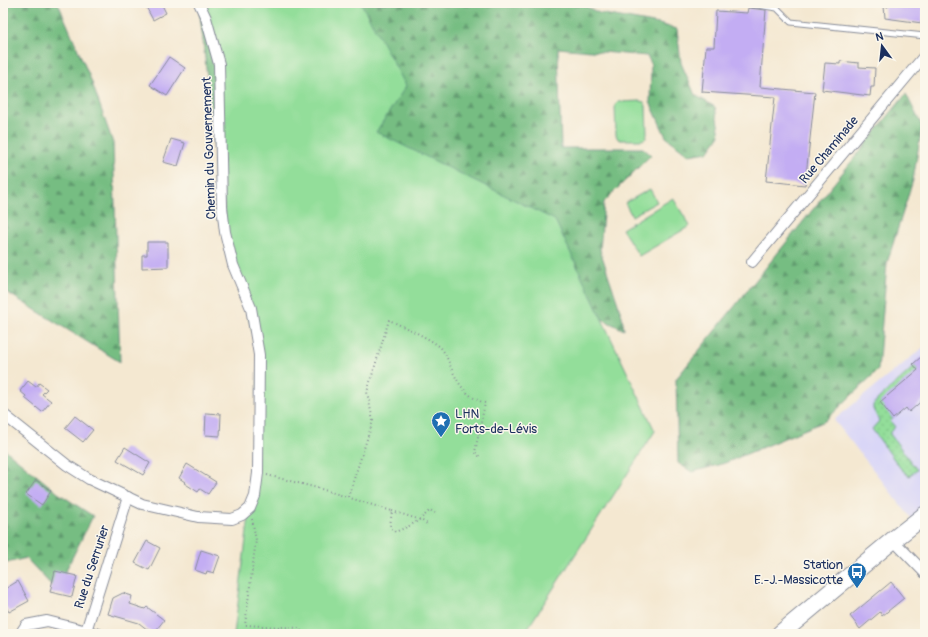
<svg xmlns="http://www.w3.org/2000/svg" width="928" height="637" viewBox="0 0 928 637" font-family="Pangolin,sans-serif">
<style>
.built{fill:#d9d6f7}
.grass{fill:url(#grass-dots);stroke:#57867c}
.forest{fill:url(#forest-firs);stroke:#487670}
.park{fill:#93de9a;stroke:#57867c}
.building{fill:#c3adf3}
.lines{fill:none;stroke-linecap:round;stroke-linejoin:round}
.service-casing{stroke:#888c98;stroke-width:7}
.minor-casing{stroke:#888c98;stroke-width:12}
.primary-casing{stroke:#888c98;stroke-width:19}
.path{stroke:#888c98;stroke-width:2;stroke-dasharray:1 3;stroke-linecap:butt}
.service{stroke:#fff;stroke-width:5}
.minor{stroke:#fff;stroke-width:10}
.primary{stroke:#fff;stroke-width:17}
.labels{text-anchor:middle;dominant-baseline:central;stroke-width:3;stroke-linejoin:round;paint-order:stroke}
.street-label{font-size:13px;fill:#1b2f5e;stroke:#fbf7ec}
.poi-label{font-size:13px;fill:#1b2f5e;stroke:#fbf7ec;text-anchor:start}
</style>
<defs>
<pattern id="grass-dots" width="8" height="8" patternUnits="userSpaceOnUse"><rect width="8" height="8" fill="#93de9a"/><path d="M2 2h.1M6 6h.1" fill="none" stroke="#7ebf87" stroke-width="1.8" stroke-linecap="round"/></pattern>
<pattern id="forest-firs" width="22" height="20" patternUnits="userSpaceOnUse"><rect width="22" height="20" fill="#76bd82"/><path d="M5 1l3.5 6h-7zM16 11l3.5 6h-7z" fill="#609a6e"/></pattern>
</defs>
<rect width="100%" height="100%" fill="#fbf7ec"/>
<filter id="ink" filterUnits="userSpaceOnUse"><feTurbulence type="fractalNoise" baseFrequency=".025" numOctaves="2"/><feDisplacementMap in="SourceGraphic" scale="8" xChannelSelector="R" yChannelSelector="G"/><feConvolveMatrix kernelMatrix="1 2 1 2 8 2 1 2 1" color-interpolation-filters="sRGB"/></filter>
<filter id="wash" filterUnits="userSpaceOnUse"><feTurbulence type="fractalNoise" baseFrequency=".012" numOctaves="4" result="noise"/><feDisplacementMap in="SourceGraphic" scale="16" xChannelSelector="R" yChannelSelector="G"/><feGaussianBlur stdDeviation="0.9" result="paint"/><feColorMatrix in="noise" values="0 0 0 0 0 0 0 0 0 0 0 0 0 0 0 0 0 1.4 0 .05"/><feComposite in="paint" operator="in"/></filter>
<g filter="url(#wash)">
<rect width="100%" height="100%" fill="#f4e8d1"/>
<!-- built -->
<path class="built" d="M 925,346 L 925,515 L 915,523 L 834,420 Z"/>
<!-- grass -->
<path class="grass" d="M 915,366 L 918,370 L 893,419 L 890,421 L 895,427 L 890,432 L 890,434 L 917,470 L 909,476 L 901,469 L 872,429 L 879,421 L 873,409 L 873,405 L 878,399 Z"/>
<!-- forest -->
<g class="forest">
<path d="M 3,3 L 58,3 L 91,80 L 113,143 L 120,362 L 3,290 Z"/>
<path d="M 197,3 L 579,3 L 599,13 L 659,24 L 677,29 L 681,63 L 695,95 L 715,107 L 720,135 L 708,152 L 689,155 L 666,137 L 650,102 L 651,63 L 647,56 L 558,48 L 561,148 L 643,148 L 651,155 L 604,202 L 600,250 L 622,316 L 624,330 L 602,319 L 589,304 L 218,172 L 199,7 Z"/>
<path d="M 906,94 L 922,126 L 913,180 L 887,263 L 878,370 L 825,421 L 725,463 L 692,472 L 678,463 L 676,379 Z"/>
<path d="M 3,448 L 58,493 L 93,516 L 56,590 L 26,558 L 3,564 Z"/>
</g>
<!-- park -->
<g class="park">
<path d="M 199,3 L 361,3 L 406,86 L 376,132 L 555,220 L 655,431 L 524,634 L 234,634 L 250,508 L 255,496 L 259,355 L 225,232 L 219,64 Z"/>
<path d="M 640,101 L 644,102 L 646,106 L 647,134 L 646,138 L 642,140 L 621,140 L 618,139 L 616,135 L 615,105 L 618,102 Z"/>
<path d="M 650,189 L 657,202 L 632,216 L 625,203 Z"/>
<path d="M 673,198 L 690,226 L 639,256 L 622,229 Z"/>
</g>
<g id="blocks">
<!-- building -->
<g class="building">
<path d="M 144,3 L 161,3 L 166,13 L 153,20 Z"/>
<path d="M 890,3 L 924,3 L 922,23 L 885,18 L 884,6 L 888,7 Z"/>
<path d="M 748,8 L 766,10 L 760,87 L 815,92 L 805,185 L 766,181 L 775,97 L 702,92 L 706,47 L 714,47 L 716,11 L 747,13 Z"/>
<path d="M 169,57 L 185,68 L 167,96 L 150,85 Z"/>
<path d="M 840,61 L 859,63 L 859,67 L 875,68 L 874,87 L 871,87 L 870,96 L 822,90 L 825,63 L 840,64 Z"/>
<path d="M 171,139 L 185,143 L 178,166 L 163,162 Z"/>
<path d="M 147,242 L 168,242 L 168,267 L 142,268 L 142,255 L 147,255 Z"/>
<path d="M 921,357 L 925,362 L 925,398 L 909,412 L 906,408 L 893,419 L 880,402 L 918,370 L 913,364 Z"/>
<path d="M 28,381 L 36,387 L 39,383 L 47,389 L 42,394 L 51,401 L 42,412 L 25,398 L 26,396 L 20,391 Z"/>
<path d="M 206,413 L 221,414 L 220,436 L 205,435 Z"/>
<path d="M 75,416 L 93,430 L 83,442 L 65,428 Z"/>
<path d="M 125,447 L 150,463 L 143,475 L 117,460 Z"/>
<path d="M 187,464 L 216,482 L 208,494 L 200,489 L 198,492 L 184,483 L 185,482 L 179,478 Z"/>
<path d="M 36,480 L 51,491 L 42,505 L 26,494 Z"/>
<path d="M 147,541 L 160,548 L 149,570 L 135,563 Z"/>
<path d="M 201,550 L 220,556 L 214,573 L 207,571 L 206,574 L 195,570 Z"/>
<path d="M 55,571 L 77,576 L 72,597 L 50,592 Z"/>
<path d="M 18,581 L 29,601 L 9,612 L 3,602 L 3,590 Z"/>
<path d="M 891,582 L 904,598 L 882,616 L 880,612 L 860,629 L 850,616 Z"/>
<path d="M 123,593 L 132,596 L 130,604 L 145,609 L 147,607 L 164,620 L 153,634 L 139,623 L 108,614 L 113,598 Z"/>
</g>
</g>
</g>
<g filter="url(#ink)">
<use href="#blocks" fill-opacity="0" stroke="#888c98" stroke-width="1"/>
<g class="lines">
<!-- service casing -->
<g class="service-casing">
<path id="service" d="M 744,3 L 777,8 L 791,22 L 925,36"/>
</g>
<!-- minor casing -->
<g class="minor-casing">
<g id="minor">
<path d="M 752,262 L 925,55"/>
<path d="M 3,414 L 67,465 L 89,479 L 142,504 L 198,517 L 232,519 L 242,515 L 250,508 L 255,496 L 258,473 L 259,355 L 251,308 L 233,265 L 225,232 L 222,207 L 219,64 L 206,18 L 199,3"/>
<path d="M 893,540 L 925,573"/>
<path d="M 86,631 L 128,497"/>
<path d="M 20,634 L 26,625 L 47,621 L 99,634"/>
</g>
</g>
<!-- primary casing -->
<g class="primary-casing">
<path id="primary" d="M 780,634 L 893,540 L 925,515"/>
</g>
<!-- path -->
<g class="path">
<path d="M 267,475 L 321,489 L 392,511 L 390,526 L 395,532 C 410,526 419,522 430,510 L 435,513"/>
<path d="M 348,497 L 373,421 L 367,392 L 389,320 C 402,326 432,339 441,348 C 447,355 449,364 453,372 C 460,387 469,398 485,403 L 475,452 L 481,458"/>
<path d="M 392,511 L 421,520 L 427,524"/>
<path d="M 252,519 L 256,540 L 245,625 L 299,628 L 302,632 L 362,634"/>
</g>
<!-- service -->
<use href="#service" class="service"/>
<!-- minor -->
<use href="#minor" class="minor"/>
<!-- primary -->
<use href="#primary" class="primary"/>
</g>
</g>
<!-- icons -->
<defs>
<g id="sight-pin" transform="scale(1)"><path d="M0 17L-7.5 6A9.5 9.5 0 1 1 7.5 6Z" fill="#1f6fb2" stroke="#fbf7ec"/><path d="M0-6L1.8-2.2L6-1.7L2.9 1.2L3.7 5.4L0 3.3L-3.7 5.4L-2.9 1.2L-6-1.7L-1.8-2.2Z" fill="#fff"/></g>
<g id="bus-pin" transform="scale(1)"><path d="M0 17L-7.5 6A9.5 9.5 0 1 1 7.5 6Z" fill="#1f6fb2" stroke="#fbf7ec"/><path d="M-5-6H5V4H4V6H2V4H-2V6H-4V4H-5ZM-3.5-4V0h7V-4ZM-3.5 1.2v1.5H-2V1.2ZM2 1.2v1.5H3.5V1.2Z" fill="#fff"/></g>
</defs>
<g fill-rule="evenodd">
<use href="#sight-pin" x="441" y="421"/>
<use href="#bus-pin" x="857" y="572"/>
</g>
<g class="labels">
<!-- street labels -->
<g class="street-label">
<text transform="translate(209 148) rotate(-92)">Chemin du Gouvernement</text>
<text transform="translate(829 150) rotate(-50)">Rue Chaminade</text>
<text transform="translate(92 567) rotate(-72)">Rue du Serrurier</text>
</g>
<!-- poi labels -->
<g class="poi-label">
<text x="455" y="414">LHN<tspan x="455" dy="15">Forts-de-Lévis</tspan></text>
<text x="843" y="565" text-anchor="end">Station<tspan x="843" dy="15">E.-J.-Massicotte</tspan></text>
</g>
</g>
<!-- margin -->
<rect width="928" height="637" fill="none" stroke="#fbf7ec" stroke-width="16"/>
<!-- north arrow -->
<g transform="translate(882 46) rotate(345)" stroke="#fbf7ec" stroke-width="3" paint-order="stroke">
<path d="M0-3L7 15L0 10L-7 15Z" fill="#1b2f5e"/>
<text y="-6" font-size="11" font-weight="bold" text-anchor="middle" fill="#1b2f5e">N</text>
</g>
</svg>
